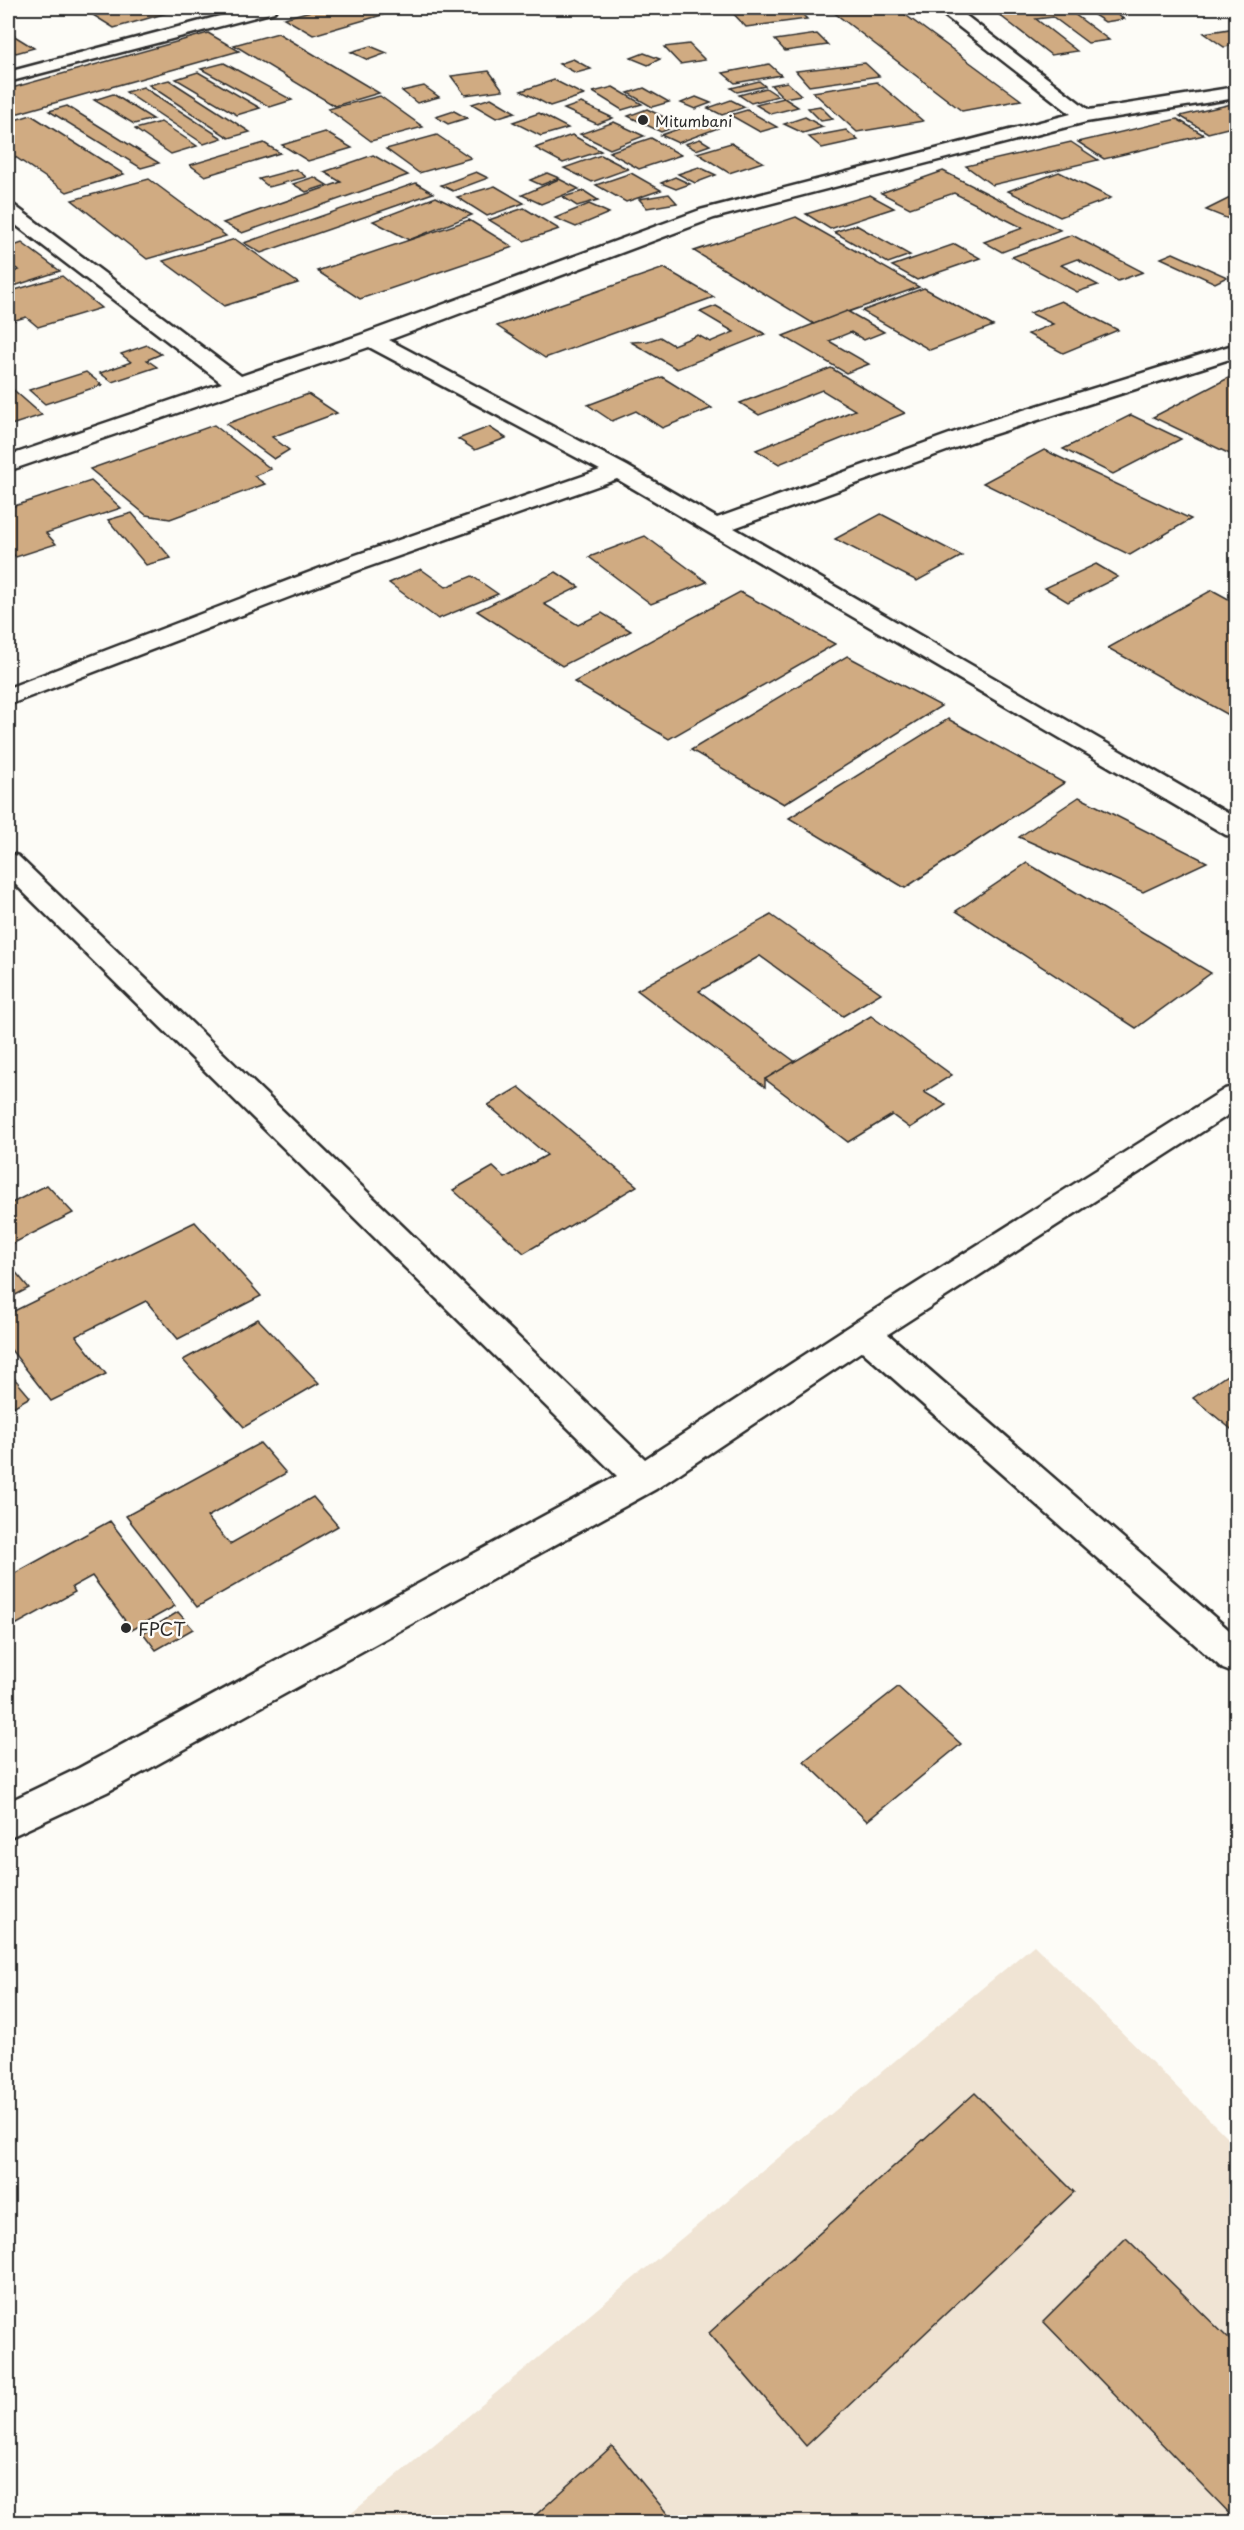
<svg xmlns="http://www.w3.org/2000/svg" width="1244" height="2530" viewBox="0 0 1244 2530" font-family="'Playpen Sans',sans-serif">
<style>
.built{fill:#f0e4d4}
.building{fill:#d0ab82;stroke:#2b2b2b;stroke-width:1.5}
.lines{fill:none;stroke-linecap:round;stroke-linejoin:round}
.street-casing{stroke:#2b2b2b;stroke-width:5}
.street{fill:#fdfcf7;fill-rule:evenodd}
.poi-dot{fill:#2b2b2b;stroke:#fdfcf7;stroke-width:2}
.labels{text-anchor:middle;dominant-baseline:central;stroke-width:5;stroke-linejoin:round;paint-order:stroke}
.far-poi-label{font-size:15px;fill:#2b2b2b;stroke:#fdfcf7;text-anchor:start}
.poi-label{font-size:18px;fill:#2b2b2b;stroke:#fdfcf7;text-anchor:start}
</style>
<rect width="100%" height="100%" fill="#fdfcf7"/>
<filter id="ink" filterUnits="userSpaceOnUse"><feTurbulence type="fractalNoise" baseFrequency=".0167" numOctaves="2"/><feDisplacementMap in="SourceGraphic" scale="12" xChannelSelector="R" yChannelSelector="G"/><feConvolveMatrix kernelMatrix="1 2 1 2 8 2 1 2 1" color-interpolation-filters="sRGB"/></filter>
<g filter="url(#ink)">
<!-- built -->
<path class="built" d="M 1034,1945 L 1236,2146 L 1236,2522 L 341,2522 Z"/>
<!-- building -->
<g class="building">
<path d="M 121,8 L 157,8 L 167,13 L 114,28 L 93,15 Z"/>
<path d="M 322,8 L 406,8 L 313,35 L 284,18 Z"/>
<path d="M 728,8 L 796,8 L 807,19 L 746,27 Z"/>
<path d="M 828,8 L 896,8 L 1021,100 L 962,111 Z"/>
<path d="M 1038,8 L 1066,8 L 1109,40 L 1088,43 L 1053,17 L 1036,19 L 1077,51 L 1051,55 L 998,14 Z"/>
<path d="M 1083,8 L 1107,8 L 1124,19 L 1105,22 Z"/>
<path d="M 1236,28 L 1236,45 L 1224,47 L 1204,33 Z"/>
<path d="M 8,32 L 34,48 L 16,53 L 8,48 Z"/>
<path d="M 208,33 L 239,51 L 8,116 L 8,89 Z"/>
<path d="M 278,33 L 379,93 L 335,106 L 234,45 Z"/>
<path d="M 817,34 L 828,45 L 785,51 L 775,40 Z"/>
<path d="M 689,44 L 705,60 L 680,64 L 664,47 Z"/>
<path d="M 370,46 L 387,53 L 368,60 L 351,52 Z"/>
<path d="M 644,53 L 660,59 L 648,65 L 631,58 Z"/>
<path d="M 573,59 L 591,69 L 576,73 L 559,64 Z"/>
<path d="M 224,63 L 292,100 L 270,107 L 201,69 Z"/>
<path d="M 865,63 L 879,76 L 809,86 L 796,71 Z"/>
<path d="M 769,64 L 781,75 L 735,83 L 723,73 Z"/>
<path d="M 489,71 L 503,90 L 465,95 L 451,76 Z"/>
<path d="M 198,72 L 260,108 L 237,115 L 176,79 Z"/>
<path d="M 169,80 L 250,132 L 229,138 L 149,85 Z"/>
<path d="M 554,80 L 584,95 L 550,106 L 521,91 Z"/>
<path d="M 759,81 L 765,86 L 737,92 L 731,88 Z"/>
<path d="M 787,82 L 801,95 L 784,98 L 771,85 Z"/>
<path d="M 877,82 L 923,121 L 857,132 L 813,92 Z"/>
<path d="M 424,86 L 439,97 L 417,103 L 402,91 Z"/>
<path d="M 143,87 L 222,138 L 204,144 L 126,92 Z"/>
<path d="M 613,87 L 642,104 L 622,110 L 593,92 Z"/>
<path d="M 644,88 L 669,102 L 652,107 L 628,93 Z"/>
<path d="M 766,88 L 778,96 L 751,103 L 739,95 Z"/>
<path d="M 113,94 L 153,119 L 134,124 L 94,100 Z"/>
<path d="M 380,96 L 423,127 L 371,141 L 328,109 Z"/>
<path d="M 696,97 L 711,103 L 695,109 L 681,103 Z"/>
<path d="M 491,98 L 515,112 L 496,118 L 472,104 Z"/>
<path d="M 784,98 L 798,107 L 771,114 L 756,105 Z"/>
<path d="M 731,100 L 745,107 L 722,115 L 708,108 Z"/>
<path d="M 581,103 L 613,118 L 597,124 L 564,109 Z"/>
<path d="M 1236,103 L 1236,126 L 1208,133 L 1180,116 Z"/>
<path d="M 67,106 L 159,163 L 141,168 L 49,111 Z"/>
<path d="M 820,106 L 833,119 L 821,121 L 808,108 Z"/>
<path d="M 647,109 L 680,125 L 661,132 L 628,116 Z"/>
<path d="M 747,110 L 777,127 L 760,132 L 730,115 Z"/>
<path d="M 454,111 L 467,118 L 448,124 L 436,117 Z"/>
<path d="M 539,113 L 568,128 L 541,136 L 513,122 Z"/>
<path d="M 31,115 L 124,174 L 67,192 L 8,152 L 8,122 Z"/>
<path d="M 805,117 L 823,127 L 803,133 L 784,124 Z"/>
<path d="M 1177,119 L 1204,135 L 1104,159 L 1078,142 Z"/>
<path d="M 701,121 L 718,128 L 678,143 L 661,135 Z"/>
<path d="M 161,122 L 197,146 L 171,154 L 135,129 Z"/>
<path d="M 614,122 L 644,136 L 610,149 L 580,134 Z"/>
<path d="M 846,130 L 858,140 L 822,148 L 809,137 Z"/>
<path d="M 325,132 L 352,148 L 308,161 L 282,145 Z"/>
<path d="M 437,135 L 471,158 L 419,173 L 386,149 Z"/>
<path d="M 572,135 L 601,151 L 563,163 L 535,148 Z"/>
<path d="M 651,138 L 681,155 L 639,169 L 609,152 Z"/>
<path d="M 700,139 L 710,145 L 696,150 L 685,144 Z"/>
<path d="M 1071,142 L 1098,160 L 992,185 L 966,166 Z"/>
<path d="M 264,143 L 280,153 L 205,176 L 190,165 Z"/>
<path d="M 731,143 L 763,162 L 729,173 L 697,153 Z"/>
<path d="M 373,155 L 408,175 L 242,233 L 223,223 L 341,182 L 324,172 Z"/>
<path d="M 601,155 L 628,169 L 592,182 L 564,168 Z"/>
<path d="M 699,167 L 716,175 L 695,183 L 678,174 Z"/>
<path d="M 296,169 L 306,177 L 269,187 L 259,179 Z"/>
<path d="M 943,171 L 1060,230 L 1002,252 L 984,242 L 1023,228 L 954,193 L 910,208 L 881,193 Z"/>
<path d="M 476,172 L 488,178 L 453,191 L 441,185 Z"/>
<path d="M 1059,172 L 1111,198 L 1060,217 L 1008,191 Z"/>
<path d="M 547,173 L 559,178 L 541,185 L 530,180 Z"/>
<path d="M 631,173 L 661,190 L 626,202 L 596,185 Z"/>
<path d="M 314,177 L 327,185 L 306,192 L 293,184 Z"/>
<path d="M 675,177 L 690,184 L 676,189 L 661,183 Z"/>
<path d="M 149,179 L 226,236 L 147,259 L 72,200 Z"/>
<path d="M 559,179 L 579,189 L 541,204 L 522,195 Z"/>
<path d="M 416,183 L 433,193 L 261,253 L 244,243 Z"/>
<path d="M 495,186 L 524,203 L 487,216 L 457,197 Z"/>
<path d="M 584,191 L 598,200 L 577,206 L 563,197 Z"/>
<path d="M 669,194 L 677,203 L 647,208 L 639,199 Z"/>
<path d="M 870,195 L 894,208 L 830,229 L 806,214 Z"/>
<path d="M 1236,195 L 1236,222 L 1206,210 Z"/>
<path d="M 436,197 L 472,215 L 409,240 L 373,221 Z"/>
<path d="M 589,204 L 609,213 L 576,227 L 555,218 Z"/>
<path d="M 524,208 L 559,229 L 524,241 L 489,220 Z"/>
<path d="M 796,217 L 919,287 L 814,324 L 694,251 Z"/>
<path d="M 469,220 L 513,247 L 360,299 L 317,271 Z"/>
<path d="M 856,225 L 910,255 L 888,263 L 834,232 Z"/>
<path d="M 1072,235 L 1143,272 L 1118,281 L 1077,259 L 1061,265 L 1098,285 L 1077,292 L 1012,257 Z"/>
<path d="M 235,239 L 298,283 L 224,306 L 163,261 Z"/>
<path d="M 22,243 L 60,271 L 8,288 L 8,274 L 19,270 L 8,264 L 8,248 Z"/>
<path d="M 955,244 L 980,258 L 917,280 L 892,266 Z"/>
<path d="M 1173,253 L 1227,277 L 1215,283 L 1161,258 Z"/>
<path d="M 664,268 L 714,297 L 545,358 L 497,326 Z"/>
<path d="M 62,276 L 101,308 L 38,327 L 26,317 L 8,322 L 8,310 L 12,309 L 8,305 L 8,292 Z"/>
<path d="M 924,288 L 993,326 L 930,350 L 862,311 Z"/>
<path d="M 1061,301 L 1118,330 L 1063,353 L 1028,334 L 1053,324 L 1030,313 Z"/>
<path d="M 716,306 L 765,334 L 677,369 L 631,342 L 648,341 L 660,337 L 673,345 L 698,335 L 710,342 L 734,332 L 700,312 Z"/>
<path d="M 847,311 L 884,332 L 864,340 L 851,332 L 829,341 L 869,364 L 846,373 L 783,336 Z"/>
<path d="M 147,345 L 161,354 L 147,360 L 157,367 L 112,382 L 100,373 L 131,362 L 121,354 Z"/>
<path d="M 831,368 L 905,413 L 779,464 L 756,450 L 855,410 L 822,390 L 759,415 L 740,403 Z"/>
<path d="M 86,372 L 102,385 L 45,404 L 29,390 Z"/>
<path d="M 1236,374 L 1236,457 L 1153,417 Z"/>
<path d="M 662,377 L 712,408 L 662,428 L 636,411 L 612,421 L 588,405 Z"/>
<path d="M 8,385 L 42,415 L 8,426 Z"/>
<path d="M 308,394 L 337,413 L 272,437 L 289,450 L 274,459 L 226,424 Z"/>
<path d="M 1131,415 L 1181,439 L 1113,474 L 1063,449 Z"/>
<path d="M 214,425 L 271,469 L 254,476 L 265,484 L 170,519 L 146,515 L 90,469 Z"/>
<path d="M 489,427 L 506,438 L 475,450 L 458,439 Z"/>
<path d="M 1044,450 L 1191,519 L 1130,555 L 983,483 Z"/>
<path d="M 91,481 L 121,508 L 46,533 L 56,544 L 16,557 L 8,549 L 8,508 Z"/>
<path d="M 132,513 L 171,558 L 146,565 L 108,520 Z"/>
<path d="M 881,514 L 962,556 L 917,581 L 835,539 Z"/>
<path d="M 645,536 L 707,582 L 651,604 L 589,557 Z"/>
<path d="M 1096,564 L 1118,577 L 1068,602 L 1045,588 Z"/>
<path d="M 421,569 L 446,587 L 472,576 L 498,594 L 438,619 L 389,583 Z"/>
<path d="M 556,572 L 579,587 L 544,604 L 578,625 L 602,613 L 631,631 L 562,666 L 477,611 Z"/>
<path d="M 1212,590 L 1236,603 L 1236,719 L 1108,648 Z"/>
<path d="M 740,592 L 835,644 L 669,739 L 574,682 Z"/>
<path d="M 847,656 L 941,706 L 784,804 L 691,750 Z"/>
<path d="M 948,719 L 1064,783 L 905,888 L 789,818 Z"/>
<path d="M 1079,797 L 1207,862 L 1143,892 L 1019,837 Z"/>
<path d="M 1027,863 L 1211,973 L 1136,1028 L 956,911 Z"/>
<path d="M 771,915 L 881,993 L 843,1016 L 760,956 L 699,991 L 801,1066 L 765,1079 L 765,1087 L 637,990 Z"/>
<path d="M 871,1016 L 952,1075 L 924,1092 L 946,1105 L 910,1128 L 892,1115 L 848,1142 L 765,1079 Z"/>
<path d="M 519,1087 L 637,1186 L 524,1253 L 453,1190 L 493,1167 L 505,1178 L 547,1155 L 488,1105 Z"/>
<path d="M 47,1185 L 73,1213 L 8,1246 L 8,1205 Z"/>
<path d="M 195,1222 L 261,1296 L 178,1339 L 146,1301 L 76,1336 L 106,1374 L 51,1401 L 8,1346 L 8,1314 Z"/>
<path d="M 8,1263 L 29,1288 L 8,1299 Z"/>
<path d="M 258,1319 L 319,1383 L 244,1427 L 183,1360 Z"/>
<path d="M 8,1371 L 30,1397 L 8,1410 Z"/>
<path d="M 1233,1371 L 1236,1374 L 1236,1433 L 1193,1398 Z"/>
<path d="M 260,1443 L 286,1473 L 207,1517 L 230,1544 L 313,1497 L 338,1526 L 197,1607 L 126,1516 Z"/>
<path d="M 110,1521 L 175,1606 L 132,1630 L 92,1576 L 72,1587 L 75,1592 L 8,1629 L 8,1577 Z"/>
<path d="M 178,1612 L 193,1629 L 156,1650 L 143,1633 Z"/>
<path d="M 898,1687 L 961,1744 L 867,1821 L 804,1761 Z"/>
<path d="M 975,2093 L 1074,2192 L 806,2446 L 709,2333 Z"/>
<path d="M 1126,2238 L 1236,2346 L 1236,2520 L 1043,2321 Z"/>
<path d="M 612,2446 L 674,2522 L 528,2522 Z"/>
</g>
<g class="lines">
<!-- street casing -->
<g class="street-casing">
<g id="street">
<path d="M 250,8 L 277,8 L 274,12 L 8,82 L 8,72 Z"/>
<path d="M 938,8 L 956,8 L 1089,110 L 1236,87 L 1236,98 L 1086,122 L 714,218 L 389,340 L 627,466 L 717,518 L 969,427 L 1236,344 L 1236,357 L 985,437 L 734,528 L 1236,818 L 1236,837 L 1226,835 L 617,479 L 362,569 L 8,705 L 8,688 L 344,559 L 600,470 L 369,347 L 8,471 L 8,456 L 222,383 L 8,219 L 8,204 L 15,206 L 241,376 L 363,334 L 700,210 L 1071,114 L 940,12 Z"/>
<path d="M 8,853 L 18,856 L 645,1459 L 852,1324 L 1225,1089 L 1236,1086 L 1236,1110 L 888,1334 L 1236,1636 L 1236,1674 L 1223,1669 L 862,1351 L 656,1489 L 107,1792 L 8,1838 L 8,1802 L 79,1768 L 617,1476 L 8,877 Z"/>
</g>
</g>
<!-- street -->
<use href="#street" class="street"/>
</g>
</g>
<!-- markers -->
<g class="poi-dot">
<circle cx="643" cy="120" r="6"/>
<circle cx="126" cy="1628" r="6"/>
</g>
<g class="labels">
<!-- far-poi labels -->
<g class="far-poi-label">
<text x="655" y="120">Mitumbani</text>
</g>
<!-- poi labels -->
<g class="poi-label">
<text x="138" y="1628">FPCT</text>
</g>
</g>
<!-- margin -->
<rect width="1244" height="2530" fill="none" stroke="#fdfcf7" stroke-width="30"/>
<rect x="15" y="15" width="1214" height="2500" fill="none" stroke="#2b2b2b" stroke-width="2" filter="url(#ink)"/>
</svg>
